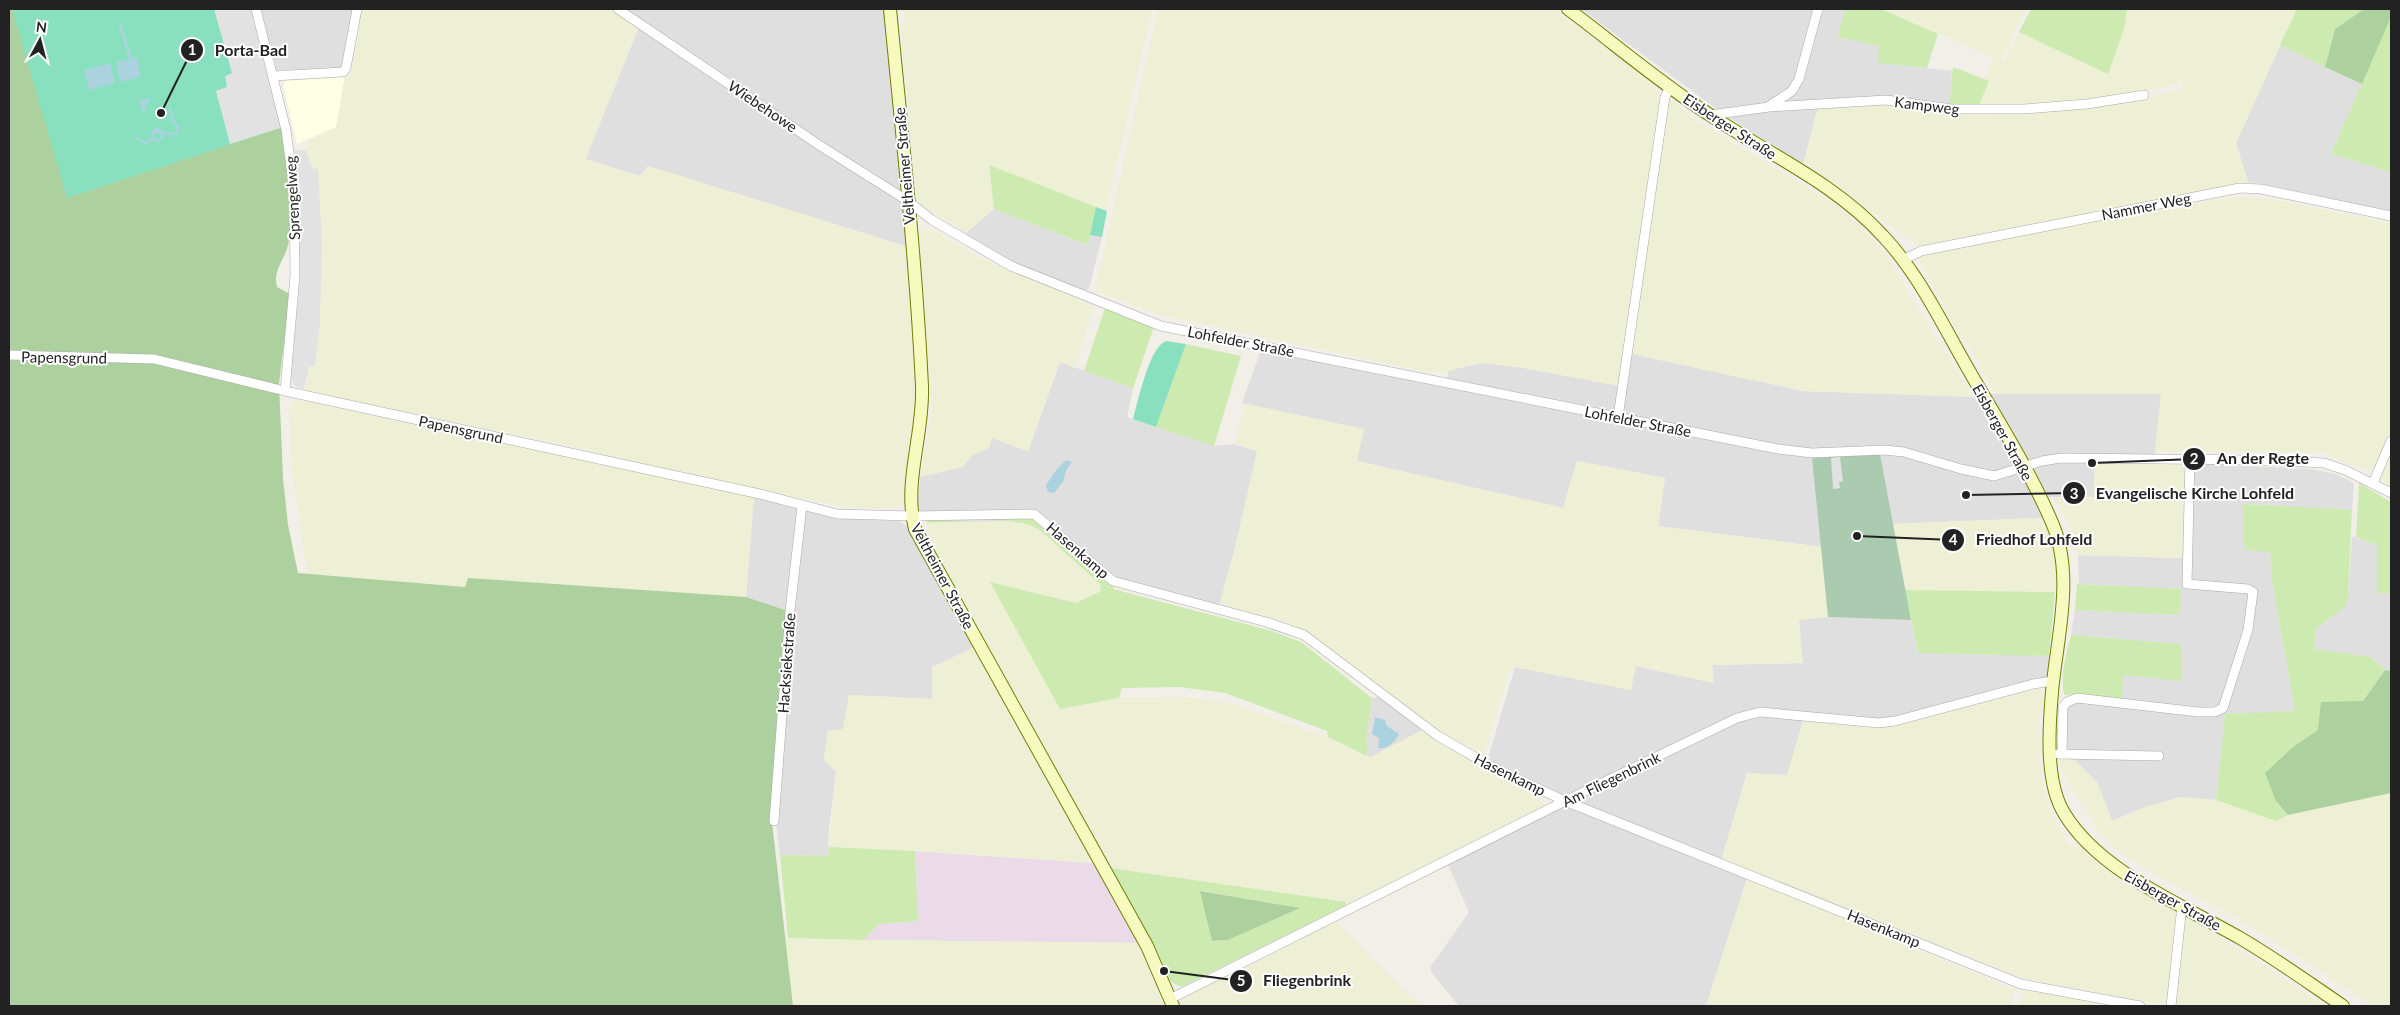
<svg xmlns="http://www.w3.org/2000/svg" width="2400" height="1015" viewBox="0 0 2400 1015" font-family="Lato,sans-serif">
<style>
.residential{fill:#e0dfdf}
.industrial{fill:#ebdbe8}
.education{fill:#ffffe5}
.farmland{fill:#eef0d5}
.grass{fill:#cdebb0;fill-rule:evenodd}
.forest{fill:#add19e}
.cemetery{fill:#aacbaf}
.pitch{fill:#88e0be}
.parking{fill:#e2e2e2}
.water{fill:#aad3df}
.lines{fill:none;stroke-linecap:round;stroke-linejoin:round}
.stream{stroke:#aad3df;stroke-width:2.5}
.minor-casing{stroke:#a9a9a9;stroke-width:10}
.secondary-casing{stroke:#707d05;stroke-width:14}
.minor{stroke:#fff;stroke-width:9}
.secondary{stroke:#f7fabf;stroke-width:12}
.labels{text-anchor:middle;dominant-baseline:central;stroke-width:4;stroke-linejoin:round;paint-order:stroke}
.street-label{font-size:15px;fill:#222;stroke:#fff}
.leader{fill:none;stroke:#222;stroke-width:2}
.callout-dot{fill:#222;stroke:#fff;stroke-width:2}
.mark-label{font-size:15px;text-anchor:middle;font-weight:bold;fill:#fff}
.callout-label{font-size:16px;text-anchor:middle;font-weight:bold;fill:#222;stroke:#fff;stroke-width:4;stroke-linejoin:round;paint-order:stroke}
</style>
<rect width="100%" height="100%" fill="#f2efe9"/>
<!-- residential -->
<g class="residential">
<path d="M 259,9 L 354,9 L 343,66 L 339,69 L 277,70 Z"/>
<path d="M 612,9 L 886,9 L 908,247 L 648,166 L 640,176 L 585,159 L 639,27 Z"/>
<path d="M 1581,9 L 1846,9 L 1837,37 L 1879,46 L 1879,63 L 1952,71 L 1949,113 L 1913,106 L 1817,111 L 1803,164 L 1726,116 Z"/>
<path d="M 2280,45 L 2362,84 L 2331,154 L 2391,172 L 2391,213 L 2308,193 L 2248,182 L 2236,143 Z"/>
<path d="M 994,209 L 1087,245 L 1090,235 L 1102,237 L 1089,289 L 1085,291 L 1007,260 L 965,234 Z"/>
<path d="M 1261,350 L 1445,385 L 1449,370 L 1484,363 L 1524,368 L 1619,386 L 1630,353 L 1803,391 L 1979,397 L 1993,394 L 2161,394 L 2155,455 L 2094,460 L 2094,497 L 2034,497 L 2043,518 L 1892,524 L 1880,454 L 1813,458 L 1822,547 L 1658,526 L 1665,478 L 1577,461 L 1563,508 L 1357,461 L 1363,429 L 1242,403 Z"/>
<path d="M 1060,362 L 1133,388 L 1127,417 L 1214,446 L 1234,444 L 1257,451 L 1236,544 L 1219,607 L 1113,578 L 918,513 L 920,477 L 962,467 L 973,455 L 989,448 L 992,438 L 1028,451 Z"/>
<path d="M 2186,463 L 2310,469 L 2336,474 L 2354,483 L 2352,510 L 2245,504 L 2270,552 L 2272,581 L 2295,711 L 2225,715 L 2216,800 L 2181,797 L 2145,807 L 2112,821 L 2097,782 L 2066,751 L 2066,707 L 2123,675 L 2182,680 L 2112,638 L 2071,635 L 2075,610 L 2180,615 L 2181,589 L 2079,584 L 2078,555 L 2182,558 Z"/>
<path d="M 754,497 L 833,518 L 899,521 L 907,526 L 974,647 L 932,699 L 849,695 L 843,730 L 828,732 L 824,759 L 836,772 L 829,828 L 828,856 L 780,855 L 776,824 L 788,611 L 746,597 Z"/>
<path d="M 2352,536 L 2377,545 L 2377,593 L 2391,594 L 2391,671 L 2385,670 L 2370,657 L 2315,649 L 2316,629 L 2345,607 L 2348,598 Z"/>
<path d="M 1828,617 L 1911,620 L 1918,653 L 2053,656 L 2048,677 L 2035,682 L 2036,688 L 1992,701 L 1881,727 L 1803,721 L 1787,776 L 1747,773 L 1720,864 L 1748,876 L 1706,1006 L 1459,1006 L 1431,972 L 1431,966 L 1469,912 L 1447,863 L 1573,799 L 1491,761 L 1489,755 L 1515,667 L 1631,690 L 1635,666 L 1714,683 L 1712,665 L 1802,663 L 1798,619 Z"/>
<path d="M 1381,696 L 1424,729 L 1371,757 L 1367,756 L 1368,745 L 1366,741 L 1372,698 Z"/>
</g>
<!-- industrial -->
<path class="industrial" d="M 915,851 L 1093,863 L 1103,861 L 1141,943 L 864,940 L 879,924 L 918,921 Z"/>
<!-- education -->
<path class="education" d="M 345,77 L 336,128 L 297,144 L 283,85 L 286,81 Z"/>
<!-- farmland -->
<g class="farmland">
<path d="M 363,9 L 612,9 L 639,26 L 586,159 L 640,176 L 648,166 L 905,246 L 913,327 L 916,397 L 913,433 L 902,506 L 883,509 L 847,507 L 816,501 L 614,458 L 585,449 L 306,391 L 309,367 L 315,366 L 312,168 L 306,150 L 307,140 L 336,127 L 345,77 L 350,76 Z"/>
<path d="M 900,9 L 1152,9 L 1106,210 L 989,166 L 994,209 L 966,233 L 923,206 L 916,197 L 914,184 L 901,32 L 906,15 Z"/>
<path d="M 1158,9 L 1554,9 L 1653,84 L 1658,92 L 1659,103 L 1619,386 L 1524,368 L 1484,363 L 1469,365 L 1442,373 L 1417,370 L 1160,315 L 1095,291 Z"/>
<path d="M 1881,9 L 2026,9 L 2001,60 L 2005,61 L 2019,32 L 2108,73 L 2124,29 L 2127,9 L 2297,9 L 2236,143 L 2248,182 L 1918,246 L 1804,162 L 1817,111 L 1820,109 L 1900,104 L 1949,113 L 2026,115 L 2144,98 L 2182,89 L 2182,76 L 2177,85 L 2110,98 L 2066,104 L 1978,107 L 1988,81 L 1985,80 L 1994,58 Z"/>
<path d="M 1669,101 L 1675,102 L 1693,118 L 1836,205 L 1857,223 L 1883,251 L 1973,397 L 1803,391 L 1631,354 Z"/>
<path d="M 2243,197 L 2276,200 L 2391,223 L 2391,430 L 2380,458 L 2370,472 L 2321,453 L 2155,451 L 2161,394 L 1996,394 L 1964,338 L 1961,338 L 1918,257 L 1923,253 L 1999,241 L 2103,219 L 2225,198 Z"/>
<path d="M 929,229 L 939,233 L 980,258 L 1094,306 L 1075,368 L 1060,362 L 1028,451 L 992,438 L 989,448 L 973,455 L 962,467 L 920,477 L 932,412 L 919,239 L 923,230 Z"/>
<path d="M 299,400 L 754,497 L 746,597 L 468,578 L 465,587 L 307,573 L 290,453 L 289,407 L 292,401 Z"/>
<path d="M 1245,404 L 1364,429 L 1357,461 L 1563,508 L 1577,461 L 1665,478 L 1658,526 L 1822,547 L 1828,617 L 1799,620 L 1803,663 L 1712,665 L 1714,683 L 1636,666 L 1631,690 L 1511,666 L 1483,757 L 1430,727 L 1333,650 L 1311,636 L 1292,625 L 1227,606 L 1220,602 L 1236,544 L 1257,451 L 1234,444 Z"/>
<path d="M 2391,448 L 2391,488 L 2380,479 Z"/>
<path d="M 2094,460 L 2186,463 L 2182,558 L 2078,555 L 2070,526 L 2053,497 L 2094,497 Z"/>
<path d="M 2043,518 L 2054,546 L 2058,565 L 2055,592 L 1905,590 L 1892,524 Z"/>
<path d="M 1007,521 L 1031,524 L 1040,530 L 1100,584 L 1102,590 L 1076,603 L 991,582 L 1060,709 L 1119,698 L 1181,697 L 1230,703 L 1328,737 L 1371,757 L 1424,729 L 1536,790 L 1535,796 L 1544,804 L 1543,808 L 1346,906 L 1345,902 L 1110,868 L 935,550 L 928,532 L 927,523 Z"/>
<path d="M 974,647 L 1093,863 L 915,851 L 829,847 L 836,772 L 824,759 L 828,731 L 843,729 L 849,695 L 932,699 L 932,667 Z"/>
<path d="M 2036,688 L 2045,691 L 2039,723 L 2039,754 L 2043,787 L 2051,813 L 2062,835 L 2070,846 L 2079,847 L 2102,868 L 2175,910 L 2176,916 L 2171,989 L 2168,1001 L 2161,1004 L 2151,1003 L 2023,978 L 1722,859 L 1747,773 L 1787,775 L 1803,721 L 1881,727 L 1905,723 Z"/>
<path d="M 2070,756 L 2097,782 L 2112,821 L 2145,807 L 2181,797 L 2216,800 L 2276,821 L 2288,815 L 2391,793 L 2391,1006 L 2374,1006 L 2242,921 L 2145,869 L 2121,853 L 2100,833 L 2070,787 L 2058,758 Z"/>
<path d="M 1747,878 L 2014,990 L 2010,1006 L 1706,1006 Z"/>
<path d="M 2188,917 L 2298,988 L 2324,1006 L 2177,1006 L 2175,1001 L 2184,920 Z"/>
<path d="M 1333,923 L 1338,923 L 1420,1006 L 1181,1006 L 1186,995 L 1270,956 L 1285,946 Z"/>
<path d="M 785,939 L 1138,943 L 1164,1006 L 793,1006 Z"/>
<path d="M 2024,989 L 2083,999 L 2091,1002 L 2090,1006 L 2018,1006 Z"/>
</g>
<!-- grass -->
<g class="grass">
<path d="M 1846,9 L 1881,9 L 1938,34 L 1927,68 L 1878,63 L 1879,46 L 1837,37 Z"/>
<path d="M 2031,9 L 2127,9 L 2124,29 L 2108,74 L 2019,32 Z"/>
<path d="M 2297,9 L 2364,9 L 2335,29 L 2325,67 L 2280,45 Z"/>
<path d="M 2391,17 L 2391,172 L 2331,154 Z"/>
<path d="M 1953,67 L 1989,81 L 1978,107 L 1949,107 Z"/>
<path d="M 989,165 L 1096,207 L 1088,245 L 994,209 Z"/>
<path d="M 1105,308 L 1154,327 L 1133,388 L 1084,371 Z"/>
<path d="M 1186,344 L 1241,356 L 1214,446 L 1156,427 Z"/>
<path d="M 2359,483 L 2391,502 L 2391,594 L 2377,593 L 2377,545 L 2356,537 Z"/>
<path d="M 2244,504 L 2352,510 L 2348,598 L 2345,607 L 2316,629 L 2315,649 L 2370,657 L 2385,670 L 2363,701 L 2293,747 L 2276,801 L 2288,815 L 2276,821 L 2216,800 L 2225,714 L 2295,711 L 2272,581 L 2270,552 L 2244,550 Z"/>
<path d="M 1033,517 L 1114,584 L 1113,589 L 1272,631 L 1301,642 L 1372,698 L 1366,741 L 1368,745 L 1367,756 L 1328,737 L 1327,731 L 1225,693 L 1179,687 L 1122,688 L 1119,698 L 1060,709 L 990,582 L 1076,603 L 1101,591 L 1100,584 L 1040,530 C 1013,513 959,522 927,523 L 925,519 Z"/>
<path d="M 2077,584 L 2181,589 L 2180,615 L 2075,610 Z"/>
<path d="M 1905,590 L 2055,592 L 2049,656 L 1918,653 Z"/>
<path d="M 2071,635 L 2181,644 L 2182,681 L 2123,675 L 2122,701 L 2079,694 L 2064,695 C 2060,674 2066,655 2071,635 Z"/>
<path d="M 829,847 L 915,851 L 918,921 L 879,924 L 864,940 L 788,938 L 780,855 L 828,856 Z"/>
<path d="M 1110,868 L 1346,902 L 1346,906 L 1181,987 L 1170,981 L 1153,944 ZM 1201,891 L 1299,908 L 1228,940 L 1212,941 Z"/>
</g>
<!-- forest -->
<g class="forest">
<path d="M 9,9 L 230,144 L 283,127 C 289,164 292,203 289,240 C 287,258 272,269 277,287 L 290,294 L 279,384 L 283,478 L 288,525 L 298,573 L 465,587 L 468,578 L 746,597 L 788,611 L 772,822 L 793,1006 L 9,1006 Z"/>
<path d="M 2364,9 L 2391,9 L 2391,17 L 2362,84 L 2325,67 L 2335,29 Z"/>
<path d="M 2385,670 L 2391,671 L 2391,793 L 2288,815 L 2276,801 L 2265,773 L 2293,747 L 2318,730 L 2321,702 L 2363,701 Z"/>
<path d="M 1200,891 L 1300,908 L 1228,940 L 1212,941 Z"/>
</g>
<!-- cemetery -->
<path class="cemetery" d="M 1880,454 L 1911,620 L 1828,617 L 1812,458 Z"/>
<!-- pitch -->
<g class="pitch">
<path d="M 12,9 L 252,9 L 283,127 L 67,198 Z"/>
<path d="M 1096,207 L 1107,211 L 1102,237 L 1090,235 Z"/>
<path d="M 1166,341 L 1186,344 L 1156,427 L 1133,419 C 1138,402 1149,347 1166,341 Z"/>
</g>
<!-- parking -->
<g class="parking">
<path d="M 214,9 L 252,9 L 283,127 L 230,144 L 216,91 L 227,87 L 225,76 L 232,73 Z"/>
<path d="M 293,150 L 306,150 L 312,168 L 318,169 L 322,243 L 320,322 L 315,366 L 309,367 L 304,389 L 295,386 L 289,378 L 300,280 L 299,199 Z"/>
<path d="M 1840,457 L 1843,481 L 1839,482 L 1840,488 L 1833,489 L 1831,458 Z"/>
</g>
<!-- water -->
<g class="water">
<path d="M 118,24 L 121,24 L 132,58 L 137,57 L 141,77 L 120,82 L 116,62 L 129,59 Z"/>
<path d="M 110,63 L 115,83 L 89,90 L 84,70 Z"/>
<path d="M 148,97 L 151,101 L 145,104 L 147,109 L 143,112 L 139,100 L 141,98 L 145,100 Z"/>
<path d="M 1066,460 L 1072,462 L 1066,470 L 1063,482 L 1054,493 L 1048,492 L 1046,485 L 1057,469 Z"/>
<path d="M 1375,717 L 1385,720 L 1387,726 L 1399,734 C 1395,742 1387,750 1378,748 L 1379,738 L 1372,734 Z"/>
</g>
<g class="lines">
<!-- stream -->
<path class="stream" d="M 136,138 L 145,143 L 151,141 C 153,136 150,132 156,129 L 162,131 C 164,135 163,138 160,140 L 156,141 L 152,136 L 155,131 C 164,131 167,137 177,133 L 178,126 L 173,121 L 170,108"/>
<!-- minor casing -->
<g class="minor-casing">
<g id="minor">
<path d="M 256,9 L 286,130 L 294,189 L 295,275 L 285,391"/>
<path d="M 618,9 L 819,145 L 908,201 L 932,220 L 1011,266 L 1161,326 L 1778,449 L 1812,453 L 1884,450 L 1904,452 L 1961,469 L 1994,476 L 2042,461 L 2061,458 L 2255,460 L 2324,463 L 2345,470 L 2391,493"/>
<path d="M 273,76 L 343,72 L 346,68 L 357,9"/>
<path d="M 1769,106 L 1792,91 L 1799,79 L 1818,9"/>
<path d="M 1710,115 L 1769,107 L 1886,100 L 1951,109 L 2024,109 L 2087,104 L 2144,95"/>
<path d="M 1903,260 L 1921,251 L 2240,188 L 2261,189 L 2391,216"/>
<path d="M 9,355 L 154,359 L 285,391 L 760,494 L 837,514 L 912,516 L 1034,514 L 1113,581 L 1266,622 L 1304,635 L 1438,736 L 1494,768 L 1565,801 L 2021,984 L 2140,1006"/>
<path d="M 1618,417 L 1665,97 L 1670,87"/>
<path d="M 2373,483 L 2391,441"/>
<path d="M 2058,754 L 2159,756"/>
<path d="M 2062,754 L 2063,707 L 2067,702 L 2077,698 L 2198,712 L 2215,712 L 2223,708 L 2248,630 L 2253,592 L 2248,589 L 2187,584 L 2190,459"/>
<path d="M 774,821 L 790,611 L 802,506"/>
<path d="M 1170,999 L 1565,801 L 1737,718 L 1760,712 L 1879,723 L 1895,721 L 2033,684 L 2053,681"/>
<path d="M 2171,1006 L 2182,906"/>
</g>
</g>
<!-- secondary casing -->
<g class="secondary-casing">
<g id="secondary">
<path d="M 890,9 C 902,134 916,260 922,386 C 924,434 903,482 915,529 L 1147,946 L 1173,1006"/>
<path d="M 1568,9 C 1615,44 1660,83 1710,115 C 1768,154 1835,183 1883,236 C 1920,275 1944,328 1971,374 C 1998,421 2028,468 2050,518 C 2076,573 2057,635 2052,692 C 2049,727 2045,782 2064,813 C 2099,872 2183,905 2240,938 C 2276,959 2309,983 2343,1006"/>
</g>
</g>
<!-- minor -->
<use href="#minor" class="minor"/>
<!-- secondary -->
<use href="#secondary" class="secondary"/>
</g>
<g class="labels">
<!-- street labels -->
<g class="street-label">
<text transform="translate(1927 105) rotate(7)">Kampweg</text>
<text transform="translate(763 106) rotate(34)">Wiebehowe</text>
<text transform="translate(1730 126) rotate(33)">Eisberger Straße</text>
<text transform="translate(904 166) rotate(-95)">Veltheimer Straße</text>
<text transform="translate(292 198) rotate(-93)">Sprengelweg</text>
<text transform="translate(2146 206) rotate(-11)">Nammer Weg</text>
<text transform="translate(1241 341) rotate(11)">Lohfelder Straße</text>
<text transform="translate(64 357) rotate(1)">Papensgrund</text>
<text transform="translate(1638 421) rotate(11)">Lohfelder Straße</text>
<text transform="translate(461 429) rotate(12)">Papensgrund</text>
<text transform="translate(2003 432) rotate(61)">Eisberger Straße</text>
<text transform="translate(1078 550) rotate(41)">Hasenkamp</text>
<text transform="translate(943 576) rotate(62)">Veltheimer Straße</text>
<text transform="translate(786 663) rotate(-86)">Hacksiekstraße</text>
<text transform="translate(1510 774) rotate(26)">Hasenkamp</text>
<text transform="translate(1611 779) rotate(-26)">Am Fliegenbrink</text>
<text transform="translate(2173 900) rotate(29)">Eisberger Straße</text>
<text transform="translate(1884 928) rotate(22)">Hasenkamp</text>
</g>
</g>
<!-- callouts -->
<path class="leader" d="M161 113L192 50M2092 463L2194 459M1966 495L2074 493M1857 536L1953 540M1164 971L1241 981"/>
<g class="callout-dot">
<circle cx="161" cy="113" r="5"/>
<circle cx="2092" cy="463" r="5"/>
<circle cx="1966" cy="495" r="5"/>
<circle cx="1857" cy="536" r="5"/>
<circle cx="1164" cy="971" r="5"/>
<circle cx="192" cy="50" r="12"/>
<circle cx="2194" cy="459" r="12"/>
<circle cx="2074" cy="493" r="12"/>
<circle cx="1953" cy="540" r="12"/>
<circle cx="1241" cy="981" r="12"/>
</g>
<g class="mark-label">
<text x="192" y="55">1</text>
<text x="2194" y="464">2</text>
<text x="2074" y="499">3</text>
<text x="1953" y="545">4</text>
<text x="1241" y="986">5</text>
</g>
<g class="callout-label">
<text x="251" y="56">Porta-Bad</text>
<text x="2263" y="464">An der Regte</text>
<text x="2195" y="499">Evangelische Kirche Lohfeld</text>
<text x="2034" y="545">Friedhof Lohfeld</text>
<text x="1307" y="986">Fliegenbrink</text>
</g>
<!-- border -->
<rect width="2400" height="1015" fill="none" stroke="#222222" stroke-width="20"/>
<!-- north arrow -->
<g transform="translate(40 40) rotate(7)" stroke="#ffffff" stroke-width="4" paint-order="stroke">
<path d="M0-4L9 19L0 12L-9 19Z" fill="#222222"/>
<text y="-8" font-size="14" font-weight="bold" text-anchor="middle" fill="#222222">N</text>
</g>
</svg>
